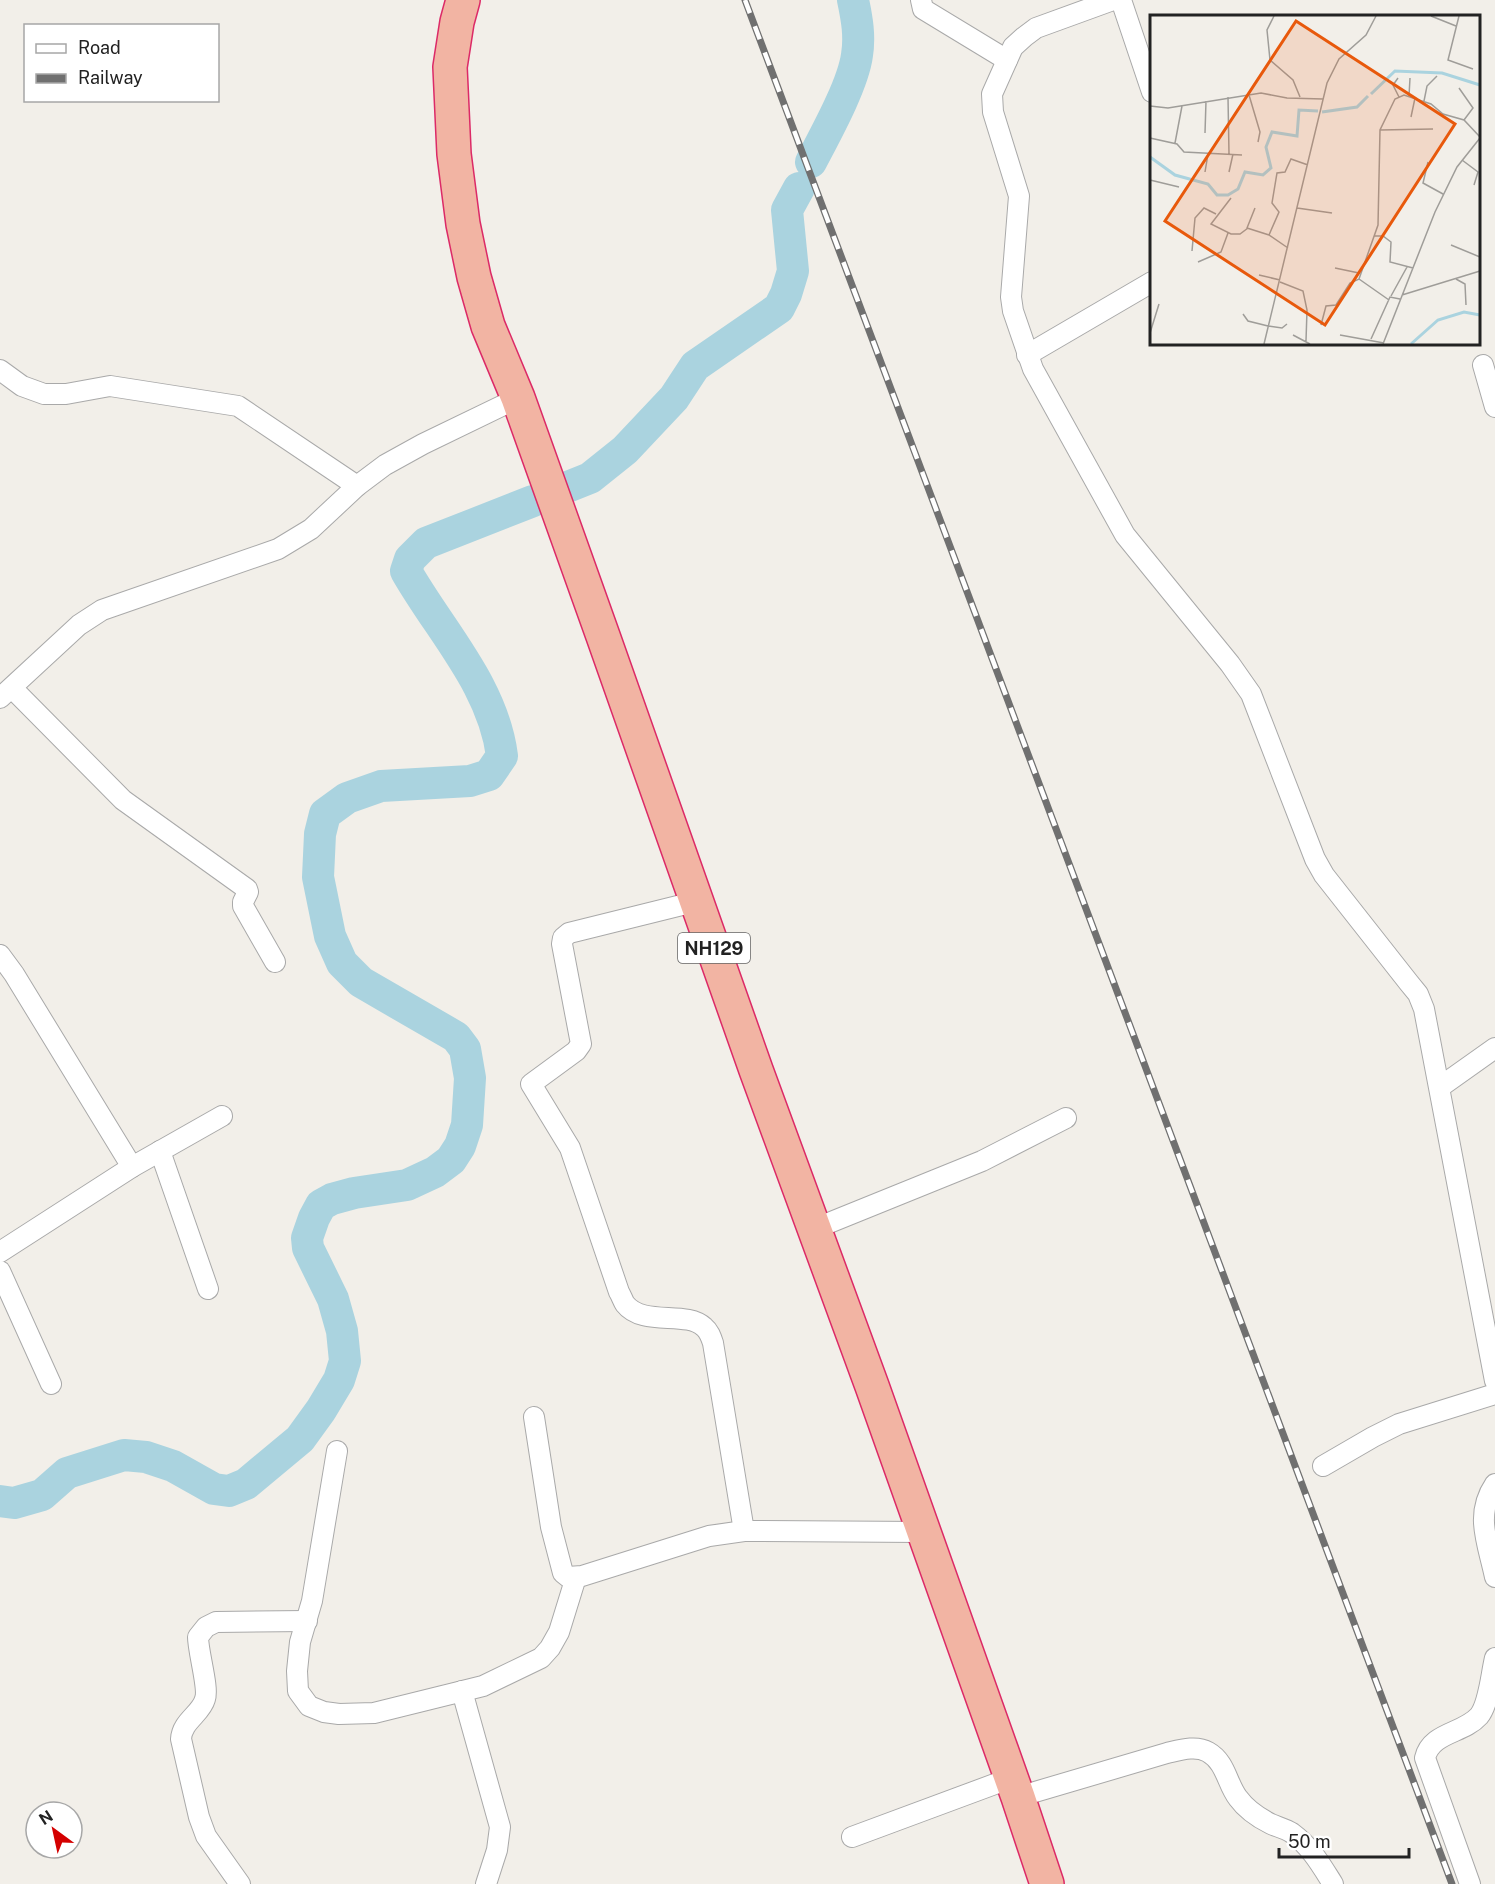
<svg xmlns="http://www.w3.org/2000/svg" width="1495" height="1884" viewBox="0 0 1495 1884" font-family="'Public Sans',sans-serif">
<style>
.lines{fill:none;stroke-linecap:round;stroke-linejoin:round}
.river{stroke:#aad3df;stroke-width:32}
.minor-casing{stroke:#a9a9a9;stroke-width:22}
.trunk-casing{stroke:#dc2a67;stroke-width:36}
.minor{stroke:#fff;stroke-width:20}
.trunk{stroke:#f2b4a3;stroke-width:33}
.rail-casing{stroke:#707070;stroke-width:7}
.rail{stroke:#fff;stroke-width:4.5;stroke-dasharray:14;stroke-linecap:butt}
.labels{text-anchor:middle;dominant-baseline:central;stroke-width:4.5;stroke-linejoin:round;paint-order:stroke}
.shield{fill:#fff;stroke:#646464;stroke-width:1.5}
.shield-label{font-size:18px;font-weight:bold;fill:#222}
.inset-river{fill:none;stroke:#aad3df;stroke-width:3}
.inset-road{fill:none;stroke:#9f9d99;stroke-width:1.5}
.view{fill:#e8590c;fill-opacity:0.15;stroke:#e8590c;stroke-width:3}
.inset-edge{fill:none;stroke:#222;stroke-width:3}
</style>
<rect width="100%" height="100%" fill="#f2efe9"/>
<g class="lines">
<!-- river -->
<g class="river">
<path d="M 811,162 C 825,135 853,85 857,55 C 860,36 857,19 853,0"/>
<path d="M 565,488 L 590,478 L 625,450 L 674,398 L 695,366 L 779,308 L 786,294 L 793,271 L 787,210 L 799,188"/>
<path d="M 0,1501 L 14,1503 L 42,1495 L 67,1473 L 124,1455 L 146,1457 L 173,1466 L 214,1489 L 229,1491 L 246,1484 L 300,1439 L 321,1410 L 339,1380 L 345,1361 L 342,1331 L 333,1299 L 308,1248 L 307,1238 L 314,1218 L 321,1205 L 332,1199 L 354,1193 L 407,1185 L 435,1172 L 451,1160 L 460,1146 L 467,1125 L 470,1078 L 465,1049 L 456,1037 L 361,982 L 342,963 L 330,936 L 318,877 L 320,834 L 325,814 L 347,798 L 381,786 L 470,781 L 489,775 L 502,756 C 493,685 440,631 406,571 L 410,559 L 426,543 L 533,501"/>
</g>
<!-- minor casing -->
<g class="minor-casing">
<g id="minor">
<path d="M 921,0 L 923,9 L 1007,60"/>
<path d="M 1113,0 L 1036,28 L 1024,37 L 1013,47 L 992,94 L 993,112 L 1019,196 L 1011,297 L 1013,311 L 1033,369 L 1125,535 L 1230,664 L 1251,694 L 1315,859 L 1324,875 L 1409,983 L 1418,994 L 1424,1009 L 1495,1381"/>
<path d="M 1121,0 L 1152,92"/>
<path d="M 1027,355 L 1152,282"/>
<path d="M 1483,365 L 1495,407"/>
<path d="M 0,370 L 22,386 L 44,394 L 66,394 L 110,386 L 238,406 L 357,486"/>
<path d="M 12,688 L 123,800 L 247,889 L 248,892 L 243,902 L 243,906 L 275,962"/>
<path d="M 0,698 L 79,625 L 102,610 L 278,549 L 311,529 L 357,486 L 385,465 L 423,444 L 518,398"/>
<path d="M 698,901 L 569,933 L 563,938 L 562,944 L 581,1044 L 576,1051 L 531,1084 L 570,1148 L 619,1292 C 621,1295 623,1301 625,1304 C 643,1327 686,1310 704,1327 C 709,1331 711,1337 713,1343 L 744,1531"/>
<path d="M 0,955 L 14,974 L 132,1167"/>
<path d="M 1440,1087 L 1495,1048"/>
<path d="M 160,1151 L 208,1289"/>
<path d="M 814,1229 L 982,1161 L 1066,1118"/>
<path d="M 0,1252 L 132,1167 L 222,1116"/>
<path d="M 0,1271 L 51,1384"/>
<path d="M 534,1417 L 551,1527 L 563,1573 L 568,1577 L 582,1576 L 709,1536 L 744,1531 L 923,1532"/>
<path d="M 337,1451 L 312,1601 L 300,1642 L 297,1671 L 298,1691 L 309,1706 L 324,1712 L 339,1714 L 374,1713 L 483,1686 L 541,1658 L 550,1648 L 559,1632 L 576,1577"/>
<path d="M 1323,1466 L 1373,1437 L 1399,1424 L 1495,1394"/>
<path d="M 1495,1484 C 1474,1515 1488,1543 1495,1577"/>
<path d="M 462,1691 L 500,1827 L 497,1850 L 486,1884"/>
<path d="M 1018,1797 L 1167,1753 C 1180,1750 1196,1745 1208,1752 C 1226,1762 1227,1784 1238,1798 C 1246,1809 1259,1818 1271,1824 C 1278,1827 1286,1829 1292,1833 C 1311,1847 1321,1865 1333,1884"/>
<path d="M 852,1837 L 1011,1778"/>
<path d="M 240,1884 L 206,1836 L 199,1817 L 181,1739 C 182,1721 201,1714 205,1699 C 209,1688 198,1652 198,1637 L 206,1627 L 216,1622 L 307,1621"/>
<path d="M 1470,1884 L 1425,1758 C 1431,1732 1463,1734 1479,1716 C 1489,1704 1491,1674 1495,1658"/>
</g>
</g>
<!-- trunk casing -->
<g class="trunk-casing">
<path id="trunk" d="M 463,0 L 457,22 L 450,67 L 454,154 L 463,224 L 474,277 L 488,326 L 518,398 L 603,636 L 756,1070 L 872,1386 L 1018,1797 L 1047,1884"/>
</g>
<!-- minor -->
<use href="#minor" class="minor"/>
<!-- trunk -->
<use href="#trunk" class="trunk"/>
<!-- rail casing -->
<g class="rail-casing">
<path id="rail" d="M 745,0 L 1452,1884"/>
</g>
<!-- rail -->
<use href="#rail" class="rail"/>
</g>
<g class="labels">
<!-- shield labels -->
<rect class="shield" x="678" y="933" width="72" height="30" rx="4.5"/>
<g class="shield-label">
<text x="714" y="948">NH129</text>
</g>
</g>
<!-- overview -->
<g transform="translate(1150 15)">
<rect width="330" height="330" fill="#f2efe9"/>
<path class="inset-river" d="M 221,79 L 245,56 L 292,58 L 330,70M 172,97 L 207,92 L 218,81M 0,142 L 25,160 L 58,169 L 67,180 L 78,180 L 88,174 L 95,157 L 113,160 L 121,153 L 116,132 L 122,117 L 147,121 L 149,95 L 168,96M 261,329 L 288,305 L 314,297 L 330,300"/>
<path class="inset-road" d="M 124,1 L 117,15 L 120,45 L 143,65 L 150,82M 281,1 L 306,11M 309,1 L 298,45 L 323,54M 248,63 L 243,70 L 249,82M 309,73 L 323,93 L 314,105M 99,80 L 110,117 L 108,127M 259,81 L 260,63M 78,82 L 79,139M 274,86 L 277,71 L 287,61M 0,91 L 18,93 L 111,78 L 137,83 L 173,84M 261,102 L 265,83M 230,115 L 283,114M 55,118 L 56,86M 0,123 L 27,129 L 34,137 L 92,140M 25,128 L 32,91M 312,145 L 328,157 L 324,170M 278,147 L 273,168 L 293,179M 55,157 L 58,139M 79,157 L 83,139M 0,165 L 29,172M 81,183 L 61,209 L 81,219 L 90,219 L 98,213M 105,193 L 97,213 L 119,220 L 138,233M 147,193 L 182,198M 119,220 L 129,197 L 122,188 L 127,158 L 135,157 L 141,144 L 158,150M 224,221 L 233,221 L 241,227 L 240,247 L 263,253M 301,230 L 330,242M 42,236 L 45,203 L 54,193 L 66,199M 48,247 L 71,237 L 78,218M 185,253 L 209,258M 109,260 L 130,265M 209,264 L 228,210 L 230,115 L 245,84 L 254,80 L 281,89 L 293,99 L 314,105 L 330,122M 306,264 L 315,269 L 316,290M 130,267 L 153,276 L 157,295 L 156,326M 252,280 L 330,256M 241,281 L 257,252M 93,299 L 98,306 L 118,311 L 132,313 L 137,309M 171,310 L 176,291 L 186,290 L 200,268 L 209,264 L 239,285M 0,318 L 9,289M 143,320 L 160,329M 190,320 L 234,328M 221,324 L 240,282 L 250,284M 114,329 L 177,68 L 189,44 L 216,20 L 226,1M 233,329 L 285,197 L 307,152 L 330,123"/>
<path class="view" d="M 146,6 L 305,109 L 175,310 L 15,206 Z"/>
<rect width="330" height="330" class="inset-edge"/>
</g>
<!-- legend -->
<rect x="24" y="24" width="195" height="78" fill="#ffffff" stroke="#a7a7a7" stroke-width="1.5"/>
<rect x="36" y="44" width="30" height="9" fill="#ffffff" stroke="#a7a7a7" stroke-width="1.5"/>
<text x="78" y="54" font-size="18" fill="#222222">Road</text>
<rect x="36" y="74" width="30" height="9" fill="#707070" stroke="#a7a7a7" stroke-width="1.5"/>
<text x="78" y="84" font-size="18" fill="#222222">Railway</text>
<!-- north arrow -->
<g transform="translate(54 1830) rotate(327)"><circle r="28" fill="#ffffff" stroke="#a7a7a7" stroke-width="1.5"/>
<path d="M0-4.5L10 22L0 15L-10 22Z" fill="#d40000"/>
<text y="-9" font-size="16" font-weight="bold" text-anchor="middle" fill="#222222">N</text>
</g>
<!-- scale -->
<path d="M1279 1848v9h130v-9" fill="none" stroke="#222222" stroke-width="3"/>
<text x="1288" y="1848" font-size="18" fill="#222222" stroke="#ffffff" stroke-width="4.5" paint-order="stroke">50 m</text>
</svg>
